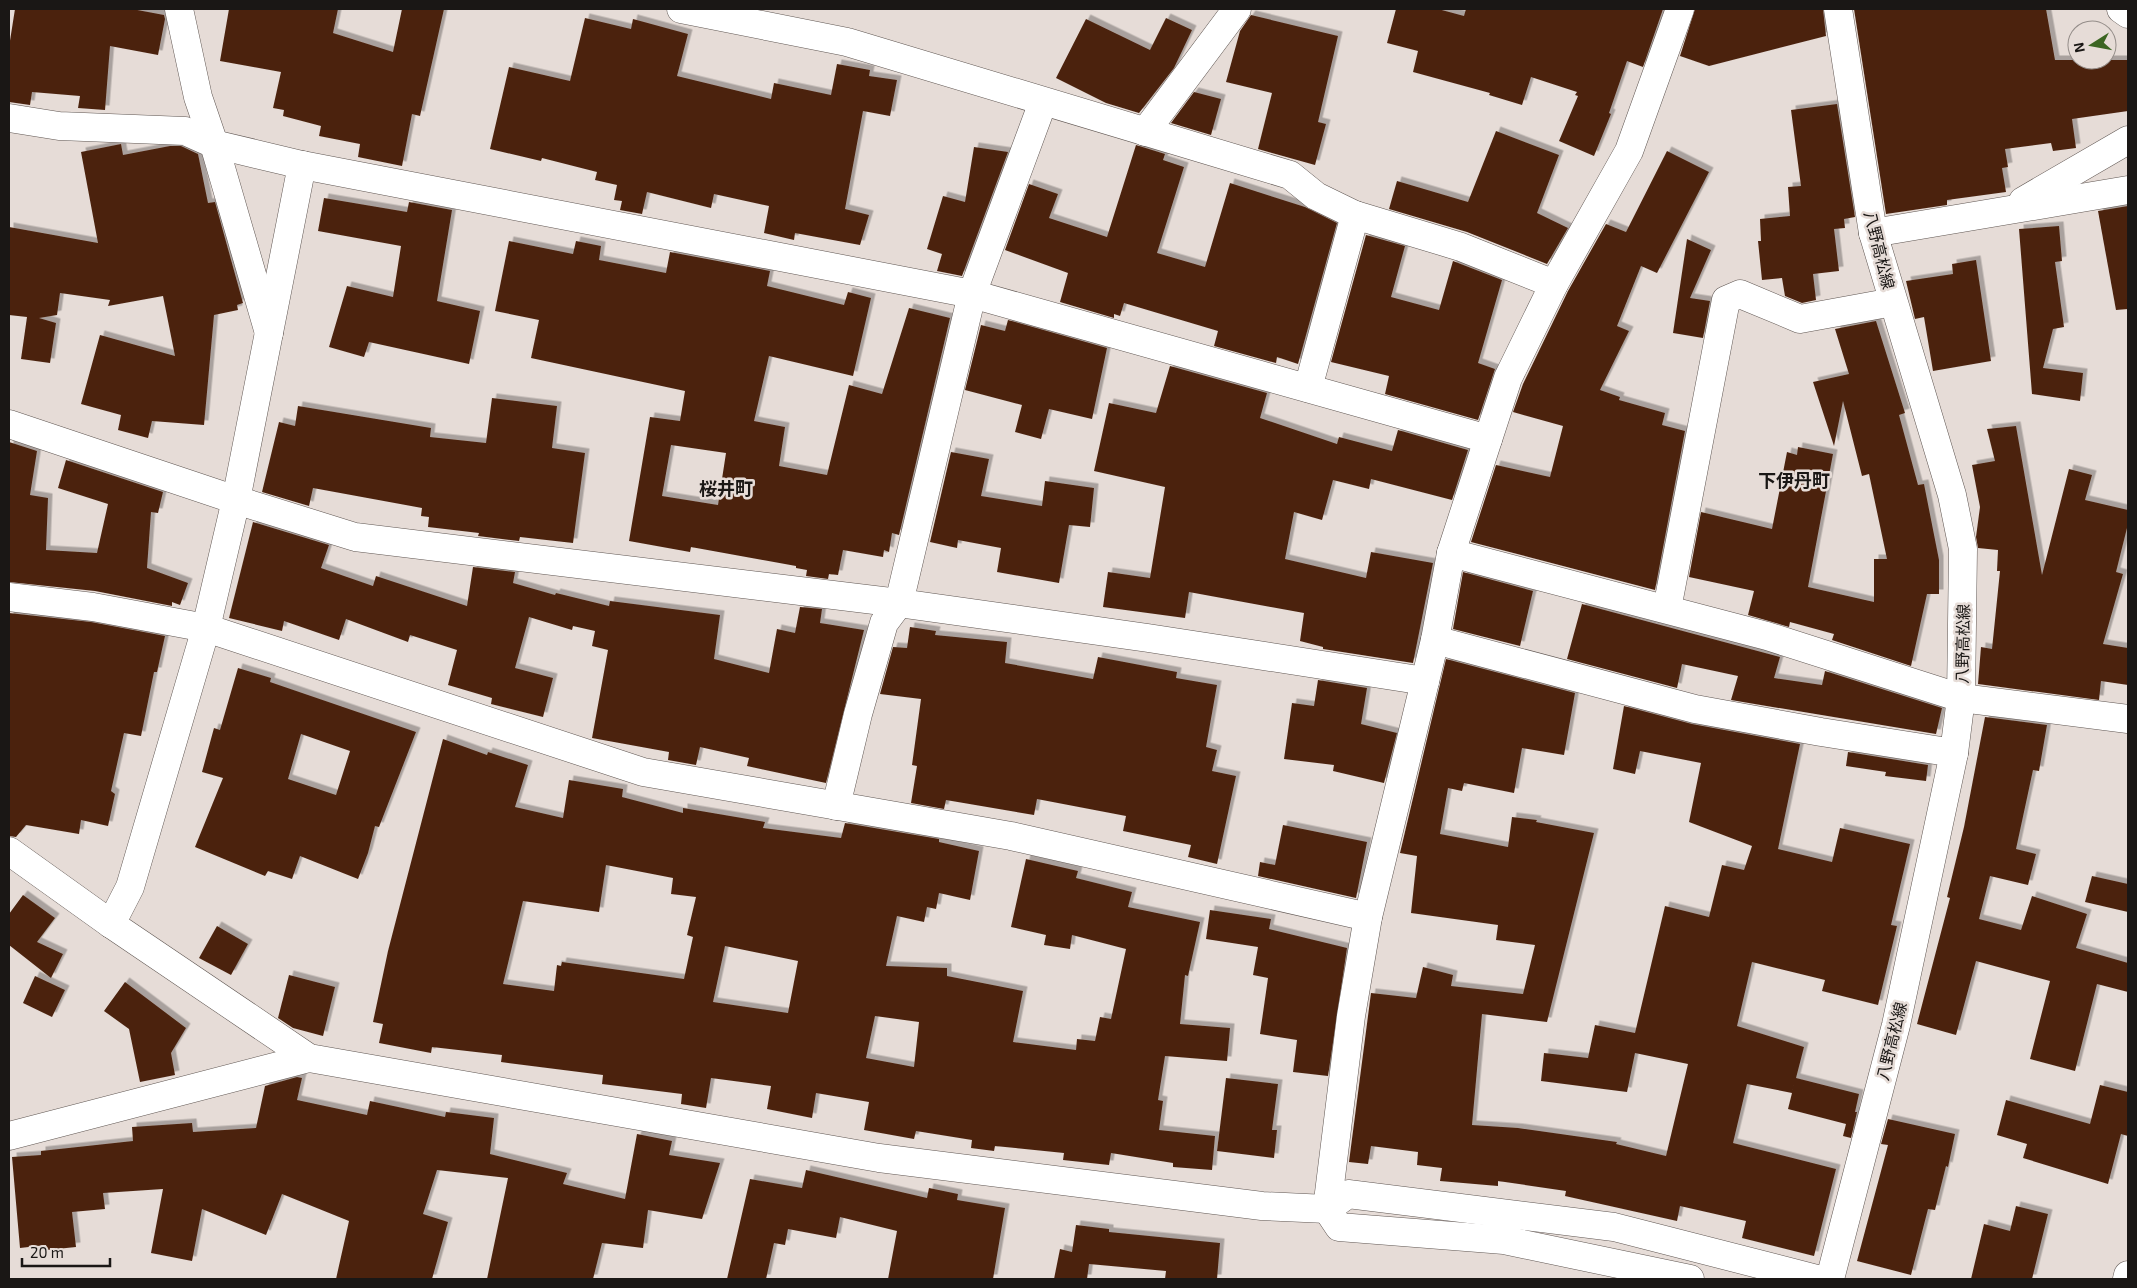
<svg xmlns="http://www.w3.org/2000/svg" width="2137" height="1288" viewBox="0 0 2137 1288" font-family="'Exo 2','Noto Sans JP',sans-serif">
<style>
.building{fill:#4b230f;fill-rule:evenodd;filter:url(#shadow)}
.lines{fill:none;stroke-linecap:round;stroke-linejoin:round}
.street-casing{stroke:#605753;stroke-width:29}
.secondary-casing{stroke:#605753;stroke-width:29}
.street{stroke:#fff;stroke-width:28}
.secondary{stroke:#fff;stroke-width:28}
.labels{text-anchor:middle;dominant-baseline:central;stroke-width:5;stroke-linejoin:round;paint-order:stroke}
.street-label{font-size:16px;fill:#1a1715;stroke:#e6dcd7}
.neighbourhood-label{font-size:18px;font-weight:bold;fill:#1a1715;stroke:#e6dcd7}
</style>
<defs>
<filter id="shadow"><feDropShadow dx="4.5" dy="-4.5" stdDeviation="0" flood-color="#0004"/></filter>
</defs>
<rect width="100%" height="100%" fill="#e6dcd7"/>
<!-- building -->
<g class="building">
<path d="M 15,9 L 132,9 L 164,15 L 165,19 L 158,55 L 110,46 L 105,110 L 78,108 L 80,96 L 32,92 L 30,105 L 9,102 L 9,47 Z"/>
<path d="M 229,9 L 338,9 L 333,33 L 393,52 L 402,9 L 444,9 L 420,116 L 412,114 L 402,166 L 358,157 L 360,144 L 319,136 L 321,126 L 283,116 L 284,110 L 273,108 L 281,72 L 220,61 Z"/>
<path d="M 1396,9 L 1438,9 L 1464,16 L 1466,9 L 1663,9 L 1643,67 L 1627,61 L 1609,113 L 1611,114 L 1594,156 L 1559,141 L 1578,96 L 1575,95 L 1577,92 L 1531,77 L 1522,105 L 1489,95 L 1490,93 L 1413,72 L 1418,51 L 1387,43 Z"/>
<path d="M 1695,9 L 1823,9 L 1826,36 L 1709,66 L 1680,56 Z"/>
<path d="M 1854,9 L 2046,9 L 2055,60 L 2128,60 L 2128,111 L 2072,119 L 2076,148 L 2053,151 L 2051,143 L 2005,149 L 2008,167 L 2002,168 L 2006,192 L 1947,200 L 1947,205 L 1886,214 Z"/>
<path d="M 1251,15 L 1338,36 L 1318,122 L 1326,124 L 1315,165 L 1258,149 L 1272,93 L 1226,82 L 1240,31 Z"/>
<path d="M 585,18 L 631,29 L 633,19 L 688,34 L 677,76 L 771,99 L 774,83 L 831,95 L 837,64 L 870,70 L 869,76 L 897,80 L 890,116 L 863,111 L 845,209 L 869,215 L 860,245 L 795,233 L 794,240 L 764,233 L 769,206 L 714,194 L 711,208 L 647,192 L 642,214 L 620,210 L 622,201 L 614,200 L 617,185 L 595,180 L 597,172 L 542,158 L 541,161 L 490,149 L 509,67 L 570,81 Z"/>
<path d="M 1166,18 L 1192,30 L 1174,68 L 1139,113 L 1106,103 L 1056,78 L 1086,19 L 1150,50 Z"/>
<path d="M 1194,92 L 1221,99 L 1211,135 L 1171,123 Z"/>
<path d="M 1837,104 L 1855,217 L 1844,219 L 1845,228 L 1834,229 L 1839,271 L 1813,274 L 1816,300 L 1802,303 L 1785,296 L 1782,278 L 1762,280 L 1758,241 L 1761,241 L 1760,219 L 1790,216 L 1788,187 L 1801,186 L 1791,110 Z"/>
<path d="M 1496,131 L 1559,155 L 1537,213 L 1568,228 L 1547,264 L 1467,232 L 1389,209 L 1397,181 L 1468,202 Z"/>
<path d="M 121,144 L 123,155 L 170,146 L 181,146 L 198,154 L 208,203 L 215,202 L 243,303 L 237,305 L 238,310 L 214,315 L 204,425 L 152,421 L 148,438 L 118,430 L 121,415 L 81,404 L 100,335 L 175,356 L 163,296 L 108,306 L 110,300 L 60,293 L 57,315 L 39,318 L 56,323 L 50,363 L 21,359 L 27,317 L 9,315 L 9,227 L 98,243 L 81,152 Z"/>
<path d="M 1136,145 L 1165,154 L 1163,160 L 1184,167 L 1157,253 L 1205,267 L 1230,183 L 1305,207 L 1337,223 L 1298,364 L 1277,357 L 1276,363 L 1214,346 L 1218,331 L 1124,303 L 1120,316 L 1114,314 L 1114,318 L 1060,302 L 1068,273 L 1005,250 L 1029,184 L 1058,194 L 1049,218 L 1107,237 Z"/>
<path d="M 974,147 L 1008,152 L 962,276 L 937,271 L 942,254 L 927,249 L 943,196 L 965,202 Z"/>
<path d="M 1667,151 L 1709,172 L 1657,273 L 1641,266 L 1617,326 L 1629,331 L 1600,390 L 1620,397 L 1619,400 L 1665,413 L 1662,425 L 1685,431 L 1655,590 L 1471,542 L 1496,465 L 1550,477 L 1563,426 L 1513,412 L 1523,384 L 1568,291 L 1606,224 L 1626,232 Z"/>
<path d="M 324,198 L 407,212 L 409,202 L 452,210 L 437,301 L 480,311 L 469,364 L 369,342 L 364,357 L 329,347 L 347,286 L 393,297 L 401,246 L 318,231 Z"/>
<path d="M 2128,206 L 2128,309 L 2116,310 L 2098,211 Z"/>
<path d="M 2059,226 L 2062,261 L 2055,262 L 2064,327 L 2053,329 L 2043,368 L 2083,373 L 2080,401 L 2032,394 L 2019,229 Z"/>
<path d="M 1366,235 L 1405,246 L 1391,297 L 1439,310 L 1453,261 L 1502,280 L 1478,363 L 1495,369 L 1478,420 L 1385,394 L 1389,376 L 1331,362 Z"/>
<path d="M 1687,239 L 1711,250 L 1690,298 L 1710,301 L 1703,338 L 1673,333 Z"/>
<path d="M 509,241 L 573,254 L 576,241 L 601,246 L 599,260 L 666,273 L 670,252 L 770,271 L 767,286 L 844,305 L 848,292 L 871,298 L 853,376 L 769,356 L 754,421 L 785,427 L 779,466 L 827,475 L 849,385 L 882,394 L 909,308 L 950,318 L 899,535 L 892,533 L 889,552 L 884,550 L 883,557 L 843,550 L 838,575 L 829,574 L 828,579 L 806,576 L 807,570 L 796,568 L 796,566 L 691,547 L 690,552 L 629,541 L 650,417 L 680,421 L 685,391 L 531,358 L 539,320 L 495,311 ZM 671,445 L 726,453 L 718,505 L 662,496 Z"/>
<path d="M 1976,260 L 1991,361 L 1933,371 L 1924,317 L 1915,319 L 1906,281 L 1953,274 L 1952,264 Z"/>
<path d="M 1008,320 L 1107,348 L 1092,419 L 1049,409 L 1041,439 L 1015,432 L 1022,405 L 965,390 L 981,325 L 1005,331 Z"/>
<path d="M 1876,321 L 1905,413 L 1899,415 L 1918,485 L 1924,484 L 1939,560 L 1939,594 L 1927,594 L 1911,666 L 1832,640 L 1834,634 L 1790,622 L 1789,627 L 1748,615 L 1754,591 L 1689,577 L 1701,512 L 1772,529 L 1787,452 L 1797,455 L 1798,447 L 1833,454 L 1808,587 L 1874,602 L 1874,559 L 1887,559 L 1869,474 L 1862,476 L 1843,401 L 1834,446 L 1813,382 L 1849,374 L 1835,329 Z"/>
<path d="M 1170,366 L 1267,393 L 1260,418 L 1337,444 L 1339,437 L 1392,451 L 1398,430 L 1468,450 L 1452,500 L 1371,479 L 1369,489 L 1333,480 L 1322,520 L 1294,512 L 1285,559 L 1366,578 L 1371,552 L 1433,563 L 1413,663 L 1323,649 L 1323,647 L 1300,641 L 1304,613 L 1189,592 L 1185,618 L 1103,607 L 1108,572 L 1150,578 L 1165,487 L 1094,471 L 1109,403 L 1156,413 Z"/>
<path d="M 492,398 L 557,406 L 552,448 L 585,453 L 573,543 L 520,537 L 519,541 L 478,536 L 479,533 L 428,527 L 429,517 L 421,516 L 422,508 L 313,488 L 309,506 L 262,492 L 279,422 L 295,426 L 298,406 L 431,428 L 430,437 L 486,443 Z"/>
<path d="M 2016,426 L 2042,575 L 2069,469 L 2092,475 L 2085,500 L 2128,510 L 2128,524 L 2116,572 L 2123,574 L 2103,644 L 2128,648 L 2128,685 L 2101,681 L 2099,700 L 1978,684 L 1981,647 L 1992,649 L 2000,571 L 1997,571 L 1998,550 L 1978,548 L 1976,537 L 1980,507 L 1972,465 L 1995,461 L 1987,429 Z"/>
<path d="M 9,442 L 37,451 L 30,495 L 48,498 L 46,550 L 97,553 L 108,504 L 58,488 L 66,460 L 163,492 L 158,513 L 151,512 L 147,568 L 188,583 L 180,605 L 172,602 L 172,606 L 95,591 L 9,582 Z"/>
<path d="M 951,452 L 989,459 L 981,496 L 1042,506 L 1045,481 L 1094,488 L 1090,527 L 1069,525 L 1059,583 L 997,572 L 1001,548 L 958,540 L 957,548 L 930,542 Z"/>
<path d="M 253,522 L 329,545 L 321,568 L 373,586 L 376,576 L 467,606 L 473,567 L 515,572 L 513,583 L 555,595 L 556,593 L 609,606 L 610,601 L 720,615 L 714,659 L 769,673 L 777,629 L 795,633 L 800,607 L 822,609 L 820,623 L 864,630 L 826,783 L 747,766 L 749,758 L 700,747 L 696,765 L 668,760 L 669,752 L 592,738 L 608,650 L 592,646 L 595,631 L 573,626 L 572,630 L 529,617 L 515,668 L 553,678 L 543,717 L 491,704 L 492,698 L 448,685 L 457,650 L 410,635 L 408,642 L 346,619 L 339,640 L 284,621 L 282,631 L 229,618 Z"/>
<path d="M 1463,572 L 1533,591 L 1520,646 L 1453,629 Z"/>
<path d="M 1582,604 L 1780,657 L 1774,678 L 1822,685 L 1825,671 L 1942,708 L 1936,734 L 1731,700 L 1738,676 L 1682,664 L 1677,688 L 1567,659 Z"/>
<path d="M 9,613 L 91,622 L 165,636 L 157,672 L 154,672 L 141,736 L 124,733 L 111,791 L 115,794 L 108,826 L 81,820 L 79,834 L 26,825 L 16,837 L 9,836 Z"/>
<path d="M 910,627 L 936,631 L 935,635 L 1007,642 L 1005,663 L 1093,679 L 1098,657 L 1177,672 L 1176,678 L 1217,685 L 1206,747 L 1217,750 L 1212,771 L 1236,776 L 1217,864 L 1188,857 L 1191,845 L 1123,831 L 1126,816 L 1037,799 L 1034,815 L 946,800 L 944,809 L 911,803 L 917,766 L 912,765 L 921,699 L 880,694 L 893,647 L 907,648 Z"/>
<path d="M 1446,659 L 1575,693 L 1564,755 L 1522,748 L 1514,793 L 1464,783 L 1462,791 L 1448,788 L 1440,834 L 1508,847 L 1512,817 L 1537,820 L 1536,822 L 1594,833 L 1547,1022 L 1482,1014 L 1472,1125 L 1518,1128 L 1617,1142 L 1616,1144 L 1666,1156 L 1688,1064 L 1635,1053 L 1627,1092 L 1541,1081 L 1544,1053 L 1588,1058 L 1595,1025 L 1635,1033 L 1665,906 L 1709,917 L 1722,865 L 1744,870 L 1752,846 L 1689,822 L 1701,763 L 1640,751 L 1635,774 L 1613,769 L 1624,706 L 1692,724 L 1800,744 L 1778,849 L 1832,862 L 1840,828 L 1910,844 L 1891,925 L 1897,926 L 1878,1005 L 1822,991 L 1825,980 L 1752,962 L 1737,1026 L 1804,1047 L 1796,1078 L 1859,1094 L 1855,1112 L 1857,1112 L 1851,1138 L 1843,1136 L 1846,1124 L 1788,1109 L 1795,1081 L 1792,1093 L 1747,1084 L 1733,1143 L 1836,1169 L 1814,1256 L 1742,1238 L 1746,1221 L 1680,1206 L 1677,1221 L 1565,1196 L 1566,1191 L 1498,1181 L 1498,1186 L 1440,1181 L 1442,1168 L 1417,1165 L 1418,1152 L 1371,1146 L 1368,1164 L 1349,1162 L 1371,993 L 1416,998 L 1423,967 L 1453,975 L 1451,986 L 1523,994 L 1535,945 L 1496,940 L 1498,925 L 1411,913 L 1417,856 L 1400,853 Z"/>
<path d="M 238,668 L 271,678 L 270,682 L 416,732 L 379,827 L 375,826 L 368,853 L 358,879 L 300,856 L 292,879 L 268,871 L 265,876 L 195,847 L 223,778 L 202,772 L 214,728 L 220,730 ZM 301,734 L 350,751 L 336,795 L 288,779 Z"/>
<path d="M 1318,680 L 1367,688 L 1361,724 L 1397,733 L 1384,783 L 1333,771 L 1334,765 L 1284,759 L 1292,703 L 1314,706 Z"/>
<path d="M 1985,717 L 2047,725 L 2039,771 L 2033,770 L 2016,849 L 2036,854 L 2028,885 L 1990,876 L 1979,919 L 2021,930 L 2032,896 L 2087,914 L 2076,948 L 2128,963 L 2128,992 L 2097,984 L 2075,1071 L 2030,1059 L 2050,981 L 1976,961 L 1956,1035 L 1917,1024 L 1950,898 L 1947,897 L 1964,827 Z"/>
<path d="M 443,739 L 487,755 L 488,752 L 528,765 L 515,807 L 563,818 L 569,780 L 623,789 L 622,797 L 683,813 L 683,808 L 765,822 L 763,828 L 841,838 L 845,823 L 939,839 L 939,842 L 979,851 L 970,900 L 939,893 L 936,909 L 927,907 L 924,922 L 897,916 L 886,966 L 947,968 L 947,976 L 1023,991 L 1013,1042 L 1076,1050 L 1077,1039 L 1095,1041 L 1100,1017 L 1111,1019 L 1126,949 L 1072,935 L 1070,949 L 1044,945 L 1046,935 L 1011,927 L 1026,859 L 1078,871 L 1076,878 L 1132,892 L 1128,907 L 1200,922 L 1188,976 L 1185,975 L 1180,1024 L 1230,1028 L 1227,1061 L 1165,1056 L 1158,1100 L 1163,1101 L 1159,1130 L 1215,1136 L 1212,1170 L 1173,1167 L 1173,1163 L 1111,1153 L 1109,1165 L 1063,1160 L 1064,1153 L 995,1146 L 994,1151 L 971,1148 L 972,1140 L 916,1131 L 914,1139 L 864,1130 L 869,1102 L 816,1093 L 812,1118 L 767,1109 L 771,1086 L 711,1078 L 706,1108 L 681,1104 L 682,1094 L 602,1084 L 603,1075 L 501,1062 L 502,1055 L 432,1047 L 431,1053 L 379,1043 L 383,1024 L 373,1022 L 388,951 ZM 606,865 L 673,878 L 671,894 L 696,897 L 687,935 L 693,937 L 684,979 L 562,962 L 561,966 L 557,965 L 554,991 L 503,984 L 523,901 L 599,912 ZM 725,946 L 798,961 L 788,1013 L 713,1002 ZM 875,1016 L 919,1022 L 914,1067 L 866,1058 Z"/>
<path d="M 1848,752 L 1928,765 L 1926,781 L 1885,776 L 1886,772 L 1846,766 Z"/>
<path d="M 1283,825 L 1367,842 L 1356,898 L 1258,876 L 1260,862 L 1275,865 Z"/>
<path d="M 2092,876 L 2128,884 L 2128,912 L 2085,902 Z"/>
<path d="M 23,895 L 55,918 L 37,942 L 63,954 L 51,978 L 9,945 L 9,914 Z"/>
<path d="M 1210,910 L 1271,919 L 1269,929 L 1347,948 L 1328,1076 L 1293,1072 L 1297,1040 L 1260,1034 L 1268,978 L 1253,975 L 1258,947 L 1206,939 Z"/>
<path d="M 217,926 L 248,944 L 231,975 L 199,958 Z"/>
<path d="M 289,975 L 335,987 L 323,1036 L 293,1028 L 278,1018 Z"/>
<path d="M 35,976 L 65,990 L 52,1017 L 23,1003 Z"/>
<path d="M 125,982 L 186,1028 L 171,1053 L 175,1075 L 140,1082 L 129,1029 L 104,1011 Z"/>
<path d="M 297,1077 L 302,1078 L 297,1100 L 367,1115 L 370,1101 L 445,1117 L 446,1112 L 494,1118 L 490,1154 L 567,1173 L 563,1184 L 625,1199 L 637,1134 L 672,1141 L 669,1155 L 720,1163 L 702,1219 L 648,1210 L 643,1248 L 602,1243 L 593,1279 L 487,1279 L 508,1178 L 437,1170 L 423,1214 L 448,1222 L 432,1279 L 336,1279 L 349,1221 L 282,1194 L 266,1235 L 202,1209 L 192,1261 L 151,1253 L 163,1189 L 103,1193 L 105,1209 L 72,1212 L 76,1247 L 47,1250 L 46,1245 L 20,1248 L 12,1157 L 41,1155 L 41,1151 L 133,1141 L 132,1127 L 192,1123 L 193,1132 L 256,1128 L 265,1086 Z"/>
<path d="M 1226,1078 L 1278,1084 L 1272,1130 L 1277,1130 L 1274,1158 L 1217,1151 Z"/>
<path d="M 2100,1085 L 2128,1092 L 2128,1136 L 2121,1134 L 2108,1184 L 2023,1158 L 2027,1144 L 1997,1135 L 2006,1100 L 2090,1124 Z"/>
<path d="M 1888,1119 L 1955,1134 L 1948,1167 L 1946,1166 L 1935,1210 L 1928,1209 L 1911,1275 L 1857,1261 L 1888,1145 L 1881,1144 Z"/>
<path d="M 806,1170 L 927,1198 L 929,1188 L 958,1194 L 957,1200 L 1005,1208 L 993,1279 L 888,1279 L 897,1231 L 840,1217 L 836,1238 L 788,1229 L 785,1245 L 774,1243 L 766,1279 L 727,1279 L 750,1179 L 802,1188 Z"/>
<path d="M 2016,1206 L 2048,1214 L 2032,1279 L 1971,1279 L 1984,1224 L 2010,1231 Z"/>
<path d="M 1076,1225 L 1109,1229 L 1109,1232 L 1220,1243 L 1217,1279 L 1165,1279 L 1166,1271 L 1089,1264 L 1087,1279 L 1054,1279 L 1060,1249 L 1072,1252 Z"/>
</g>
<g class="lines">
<!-- street casing -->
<g class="street-casing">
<g id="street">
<path d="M 179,9 L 198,97 L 214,144 L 269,333"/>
<path d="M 681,9 L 847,42 L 1290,175 L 1316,196 L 1355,215 L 1461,247 L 1554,284"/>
<path d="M 2121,9 L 2128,14"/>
<path d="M 9,118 L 59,126 L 185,131 L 214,144 L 302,165 L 972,294 L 1488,439"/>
<path d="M 1145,132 L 1237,9"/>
<path d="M 2023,201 L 2128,140"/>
<path d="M 1873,233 L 2128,190"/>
<path d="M 1308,388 L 1355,215"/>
<path d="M 9,424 L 236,500 L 355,537 L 899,603 L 1148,638 L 1425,681"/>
<path d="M 1451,553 L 1767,636 L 1961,698 L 2128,719"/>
<path d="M 9,597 L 93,607 L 206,628 L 643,772 L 1011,836 L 1368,917"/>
<path d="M 1667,609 L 1726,300 L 1740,294 L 1800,319 L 1893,302"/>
<path d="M 1435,640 L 1695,709 L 1821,732 L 1954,753"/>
<path d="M 836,806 L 858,714 L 884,623 L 899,603 L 972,294 L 1043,102"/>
<path d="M 9,1136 L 309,1058"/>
<path d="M 1327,1209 L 1351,1016 L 1368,917 L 1435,640 L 1451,553 L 1508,378 L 1554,284 L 1629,151 L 1680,9"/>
<path d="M 2127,1279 L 2128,1275"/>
</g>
</g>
<!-- secondary casing -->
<g class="secondary-casing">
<g id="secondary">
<path d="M 9,851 L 111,924 L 309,1058 L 879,1158 L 1262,1206 L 1327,1209 L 1348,1194 L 1614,1227 L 1817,1279"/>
<path d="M 111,924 L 130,887 L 206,628 L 236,500 L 302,165"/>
<path d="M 1327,1209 L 1339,1227 L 1504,1240 L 1690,1279"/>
<path d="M 1830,1279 L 1896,1025 L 1954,753 L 1961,698 L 1963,549 L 1952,495 L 1873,233 L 1838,9"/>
</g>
</g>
<!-- street -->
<use href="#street" class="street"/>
<!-- secondary -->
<use href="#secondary" class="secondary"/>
</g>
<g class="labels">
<!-- street labels -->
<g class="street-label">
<text transform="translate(1880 250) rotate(76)">八野高松線</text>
<text transform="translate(1962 644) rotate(-89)">八野高松線</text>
<text transform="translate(1891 1041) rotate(-76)">八野高松線</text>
</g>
<!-- neighbourhood labels -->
<g class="neighbourhood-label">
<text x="1794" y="480">下伊丹町</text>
<text x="726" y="488">桜井町</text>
</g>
</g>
<!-- border -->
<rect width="2137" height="1288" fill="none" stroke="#1a1715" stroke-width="20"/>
<!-- north arrow -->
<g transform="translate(2092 45) rotate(259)"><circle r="24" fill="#e6dcd7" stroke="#948d89"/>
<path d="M0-4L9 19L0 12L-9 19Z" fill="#3b6522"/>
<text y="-8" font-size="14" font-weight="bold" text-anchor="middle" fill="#1a1715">N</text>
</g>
<!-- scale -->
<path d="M22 1258v8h88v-8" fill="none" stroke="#1a1715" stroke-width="2.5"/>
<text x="30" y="1258" font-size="15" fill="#1a1715" stroke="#e6dcd7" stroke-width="4" paint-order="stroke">20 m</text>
</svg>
